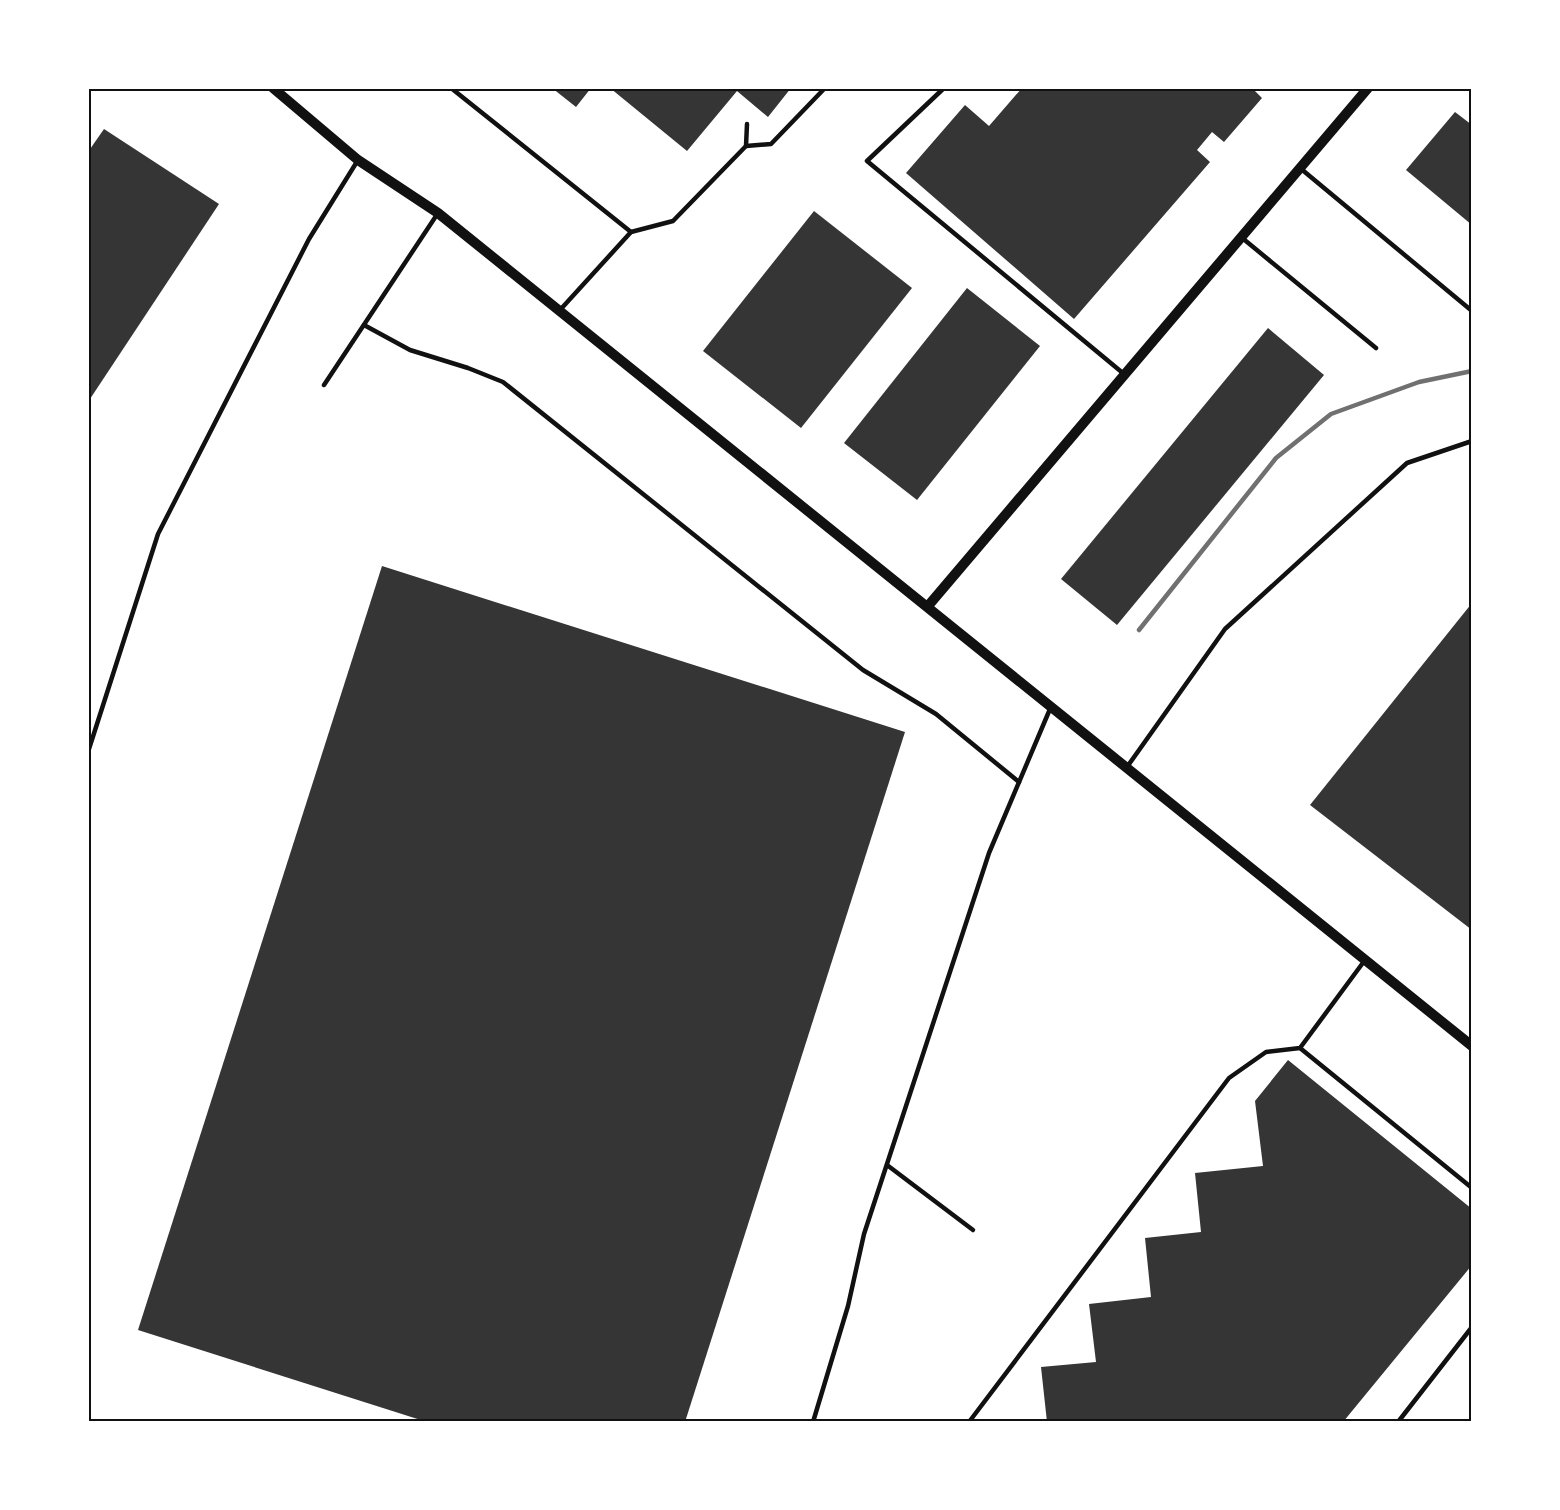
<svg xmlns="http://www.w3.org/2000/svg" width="1560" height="1510" viewBox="0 0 1560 1510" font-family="Jost,sans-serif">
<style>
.building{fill:#353535}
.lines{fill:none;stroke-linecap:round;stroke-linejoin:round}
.service{stroke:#111;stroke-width:4.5}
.tertiary{stroke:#111;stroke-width:10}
.rail{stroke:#707070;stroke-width:4.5}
.neatline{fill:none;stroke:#111;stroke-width:2}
</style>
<rect width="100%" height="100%" fill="#fff"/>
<!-- building -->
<g class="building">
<path d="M 552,88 L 591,88 L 576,107 Z"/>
<path d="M 610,88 L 791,88 L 768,117 L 737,91 L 687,151 Z"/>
<path d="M 1022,88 L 1252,88 L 1262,98 L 1224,142 L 1212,132 L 1197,150 L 1210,162 L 1074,319 L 906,173 L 965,105 L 989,126 Z"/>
<path d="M 1455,112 L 1472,125 L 1472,225 L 1406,170 Z"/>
<path d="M 104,129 L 219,204 L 88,402 L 88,152 Z"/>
<path d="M 814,211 L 912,288 L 801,428 L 703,351 Z"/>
<path d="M 967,288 L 1040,346 L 917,500 L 844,443 Z"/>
<path d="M 1268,328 L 1324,375 L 1117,625 L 1061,579 Z"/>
<path d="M 382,566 L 905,732 L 685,1422 L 427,1422 L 138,1330 Z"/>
<path d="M 1472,603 L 1472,930 L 1310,805 Z"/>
<path d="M 1288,1060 L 1472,1209 L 1472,1265 L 1343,1422 L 1047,1422 L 1041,1367 L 1096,1362 L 1089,1304 L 1151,1297 L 1145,1238 L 1201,1232 L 1195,1173 L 1263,1166 L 1255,1101 Z"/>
</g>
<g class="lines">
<!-- service -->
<g class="service">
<path d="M 451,88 L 631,232"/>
<path d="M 944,88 L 867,161 L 1124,374"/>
<path d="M 746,146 L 771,144 L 825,88"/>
<path d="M 1300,168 L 1472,311"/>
<path d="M 1241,237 L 1376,348"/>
<path d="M 560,310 L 631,232 L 673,221 L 746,146 L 747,124"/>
<path d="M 364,325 L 410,350 L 468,368 L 503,382 L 863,670 L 936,714 L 1019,782"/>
<path d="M 324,385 L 438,213"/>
<path d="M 88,752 L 158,534 L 309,239 L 358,160"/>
<path d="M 1127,767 L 1225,629 L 1407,463 L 1472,441"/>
<path d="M 1300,1048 L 1472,1188"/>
<path d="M 887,1165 L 973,1230"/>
<path d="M 813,1422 L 848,1306 L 864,1234 L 989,853 L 1050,709"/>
<path d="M 969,1422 L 1229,1078 L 1266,1052 L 1300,1048 L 1365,960"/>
<path d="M 1398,1422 L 1472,1327"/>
</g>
<!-- tertiary -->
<g class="tertiary">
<path d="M 273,88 L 358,160 L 438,213 L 1472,1046"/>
<path d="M 928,606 L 1368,88"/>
</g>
<!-- rail -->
<g class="rail">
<path d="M 1470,88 L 1472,90"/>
<path d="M 1139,630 L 1276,458 L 1331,414 L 1419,382 L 1472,371"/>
</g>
</g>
<!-- border -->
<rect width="1560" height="1510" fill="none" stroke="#ffffff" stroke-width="180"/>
<rect x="90" y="90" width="1380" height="1330" class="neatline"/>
</svg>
